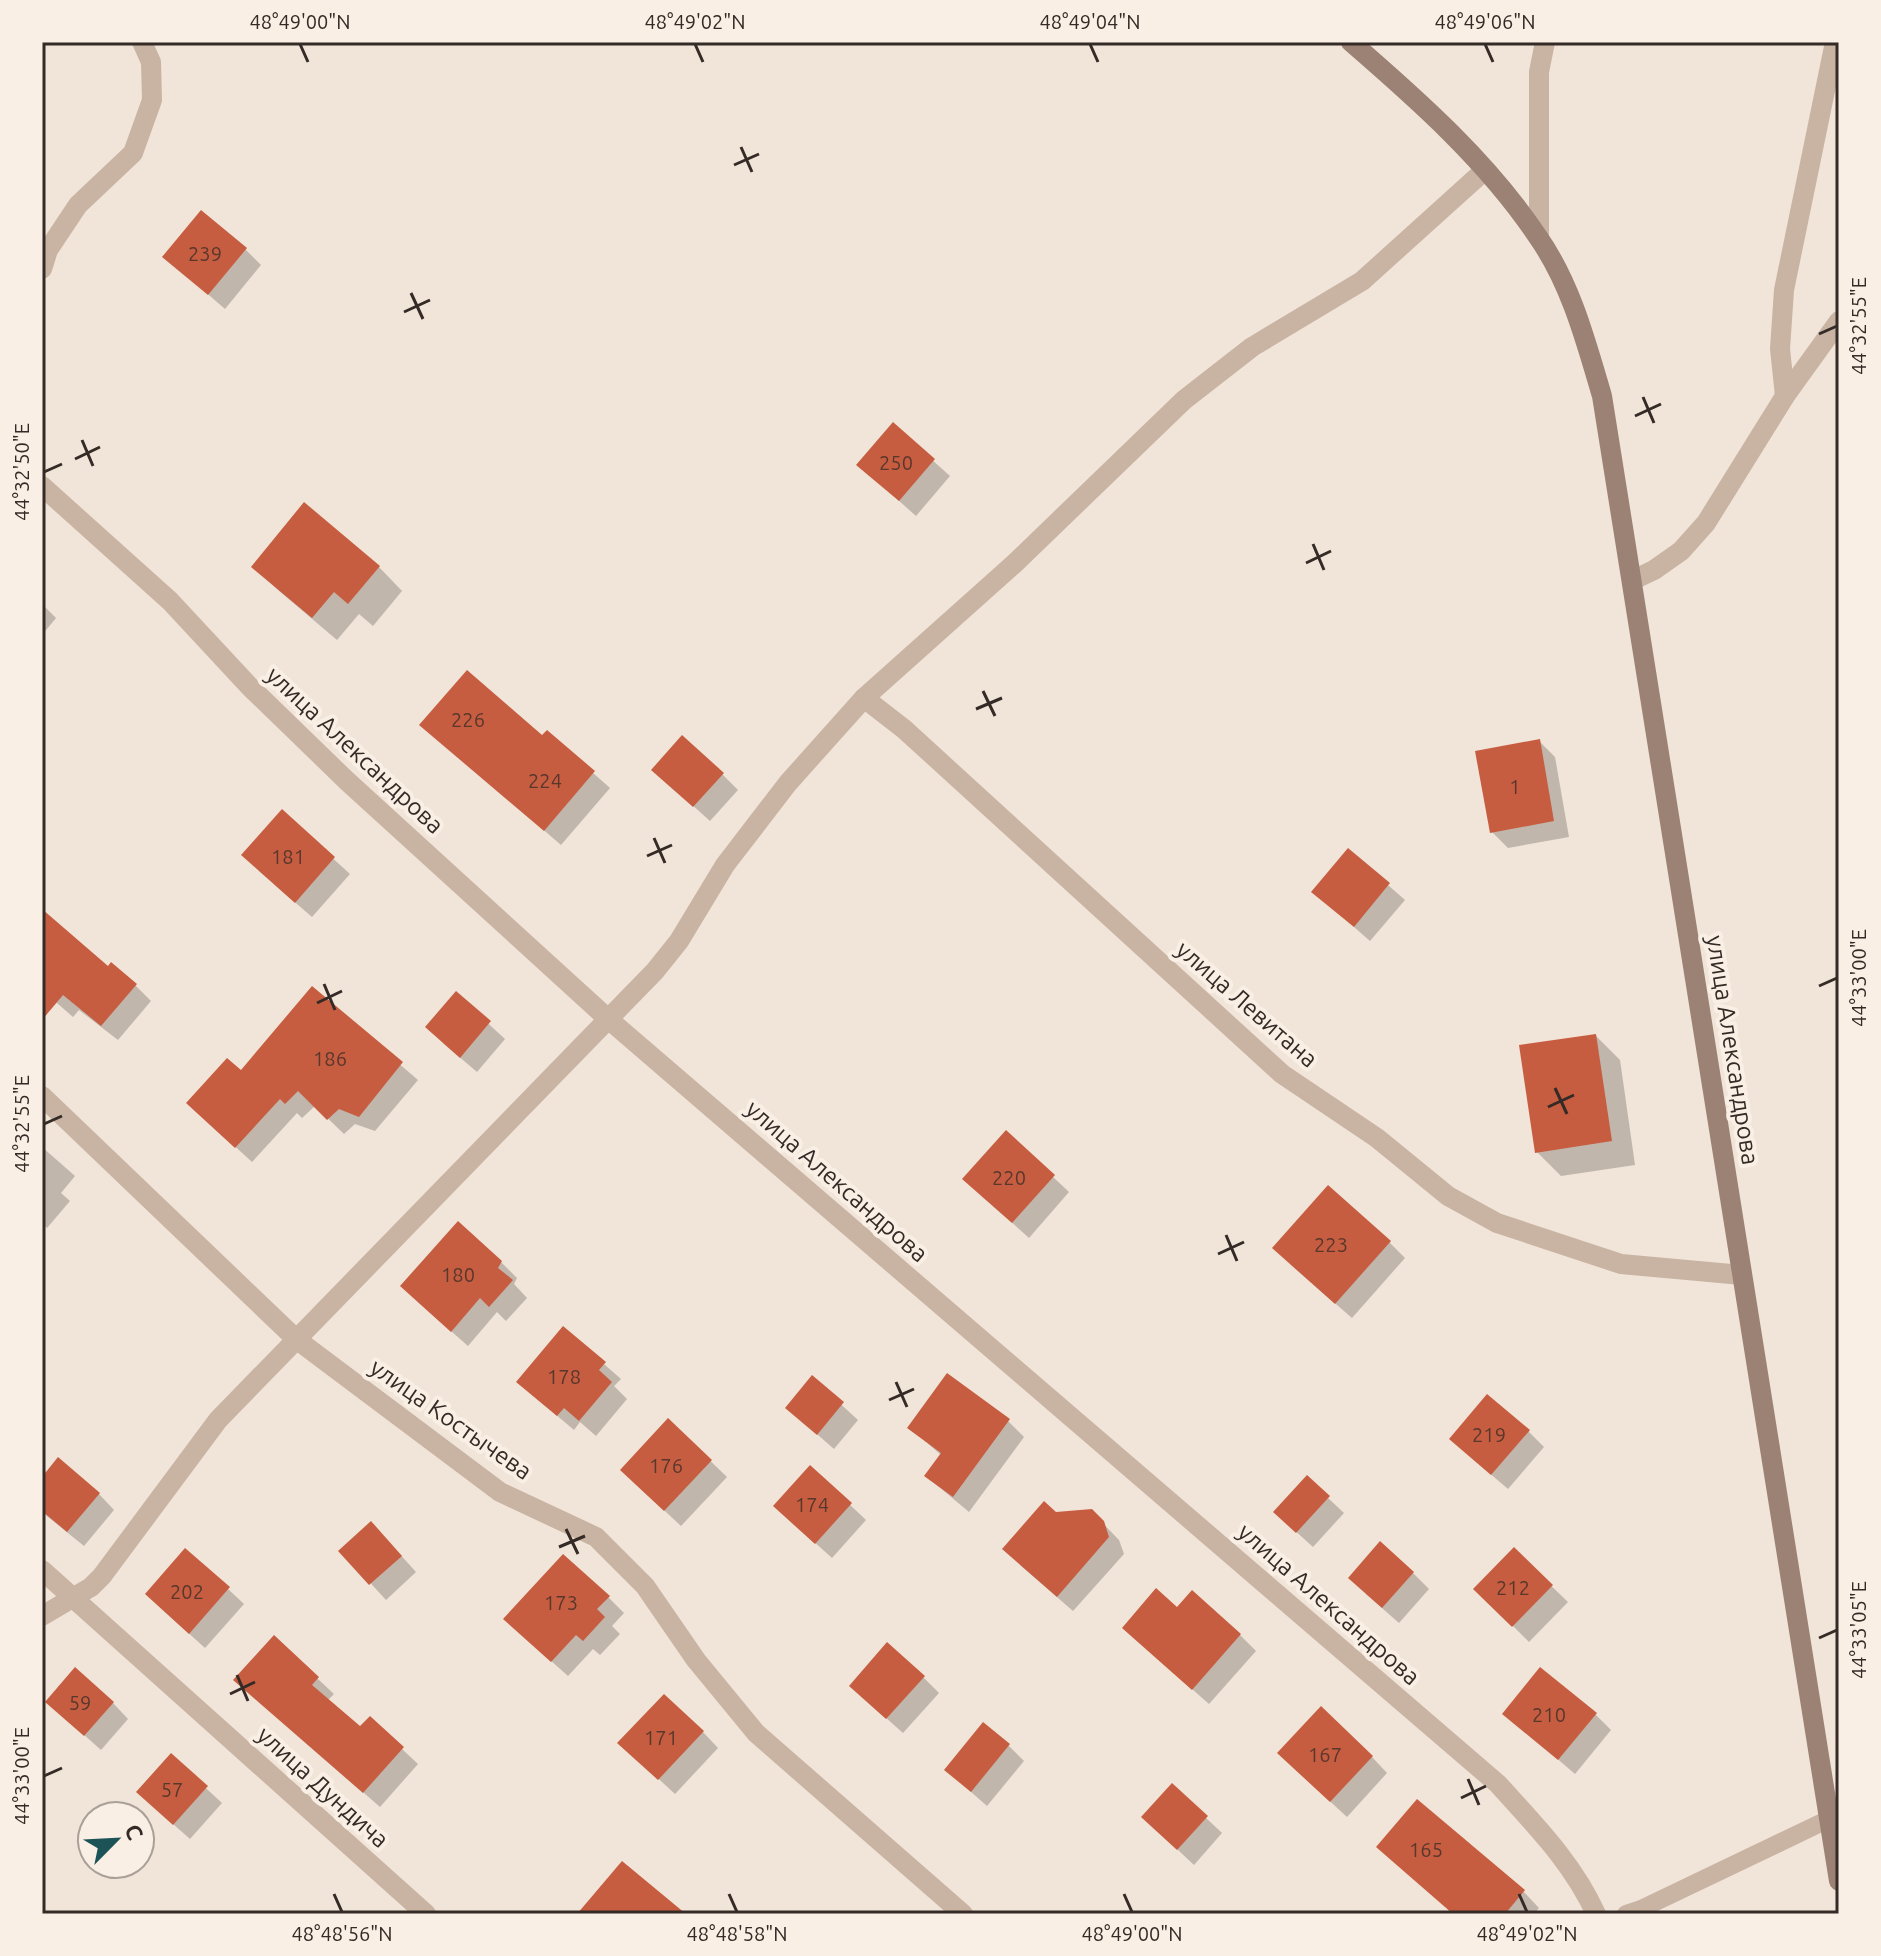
<svg xmlns="http://www.w3.org/2000/svg" width="1881" height="1956" viewBox="0 0 1881 1956" font-family="Ubuntu,sans-serif">
<style>
.shadow{fill:#0003}
.building{fill:#c75d40}
.lines{fill:none;stroke-linecap:round;stroke-linejoin:round}
.lane{stroke:#c9b4a4;stroke-width:18}
.street{stroke:#c9b4a4;stroke-width:20}
.secondary{stroke:#9c8275;stroke-width:20}
.ticks{fill:none;stroke:#342a26;stroke-width:3}
.labels{text-anchor:middle;dominant-baseline:central;stroke-width:8;stroke-linejoin:round;paint-order:stroke}
.number-label{font-size:20px;fill:#59372c}
.street-label{font-size:24px;fill:#342a26;stroke:#f9efe4}
.neatline{fill:none;stroke:#342a26;stroke-width:3}
.ticks-label{font-size:20px;text-anchor:middle;fill:#342a26}
</style>
<rect width="100%" height="100%" fill="#f1e4d8"/>
<!-- shadow -->
<g class="shadow">
<path d="M 245,249 L 261,265 L 225,309 L 165,257 Z"/>
<path d="M 893,425 L 950,476 L 916,516 L 859,465 Z"/>
<path d="M 254,567 L 379,567 L 402,591 L 373,626 L 359,614 L 337,640 L 278,590 Z"/>
<path d="M 42,604 L 56,618 L 42,635 Z"/>
<path d="M 422,725 L 543,737 L 547,732 L 610,788 L 561,845 Z"/>
<path d="M 1539,741 L 1555,757 L 1569,837 L 1508,848 L 1492,832 Z"/>
<path d="M 722,774 L 738,790 L 710,821 L 670,785 Z"/>
<path d="M 282,812 L 350,874 L 312,917 L 259,871 Z"/>
<path d="M 1348,850 L 1405,900 L 1370,941 L 1314,892 Z"/>
<path d="M 42,931 L 135,985 L 151,1001 L 118,1040 L 79,1010 L 73,1017 L 42,990 Z"/>
<path d="M 312,989 L 418,1080 L 375,1131 L 355,1124 L 344,1134 L 315,1106 L 302,1118 L 297,1113 L 252,1162 L 204,1118 Z"/>
<path d="M 456,994 L 505,1039 L 477,1072 L 443,1043 Z"/>
<path d="M 1596,1036 L 1620,1060 L 1635,1165 L 1561,1176 L 1537,1152 Z"/>
<path d="M 1006,1133 L 1069,1192 L 1029,1238 L 980,1194 Z"/>
<path d="M 42,1147 L 75,1176 L 61,1193 L 70,1201 L 47,1228 L 42,1223 Z"/>
<path d="M 1389,1242 L 1405,1258 L 1352,1318 L 1290,1264 Z"/>
<path d="M 501,1262 L 517,1278 L 514,1284 L 527,1298 L 506,1321 L 497,1312 L 468,1346 L 418,1302 Z"/>
<path d="M 564,1329 L 621,1379 L 614,1386 L 627,1399 L 596,1436 L 580,1422 L 574,1430 L 535,1397 Z"/>
<path d="M 812,1378 L 858,1420 L 834,1449 L 787,1408 Z"/>
<path d="M 669,1421 L 727,1477 L 681,1526 L 638,1486 Z"/>
<path d="M 1008,1421 L 1024,1437 L 969,1512 L 926,1476 L 941,1455 L 909,1427 Z"/>
<path d="M 1528,1431 L 1544,1447 L 1508,1489 L 1467,1454 Z"/>
<path d="M 810,1467 L 866,1520 L 832,1558 L 791,1521 Z"/>
<path d="M 42,1470 L 99,1494 L 114,1510 L 84,1546 L 42,1512 Z"/>
<path d="M 1328,1498 L 1344,1513 L 1313,1547 L 1292,1528 Z"/>
<path d="M 1091,1511 L 1119,1540 L 1124,1554 L 1073,1611 L 1020,1565 L 1056,1514 Z"/>
<path d="M 387,1540 L 416,1572 L 386,1600 L 341,1551 Z"/>
<path d="M 1514,1550 L 1568,1602 L 1529,1642 L 1476,1589 Z"/>
<path d="M 1413,1573 L 1429,1589 L 1399,1623 L 1366,1594 Z"/>
<path d="M 228,1589 L 244,1604 L 205,1648 L 163,1610 Z"/>
<path d="M 608,1597 L 624,1613 L 612,1626 L 620,1634 L 600,1655 L 593,1649 L 568,1676 L 522,1635 Z"/>
<path d="M 1177,1610 L 1240,1635 L 1256,1651 L 1209,1704 L 1140,1643 Z"/>
<path d="M 274,1638 L 334,1694 L 327,1701 L 361,1729 L 370,1719 L 418,1764 L 380,1807 L 252,1695 Z"/>
<path d="M 923,1677 L 939,1693 L 903,1733 L 867,1701 Z"/>
<path d="M 113,1703 L 128,1719 L 101,1750 L 64,1717 Z"/>
<path d="M 1505,1714 L 1595,1714 L 1611,1730 L 1575,1774 Z"/>
<path d="M 703,1732 L 718,1748 L 675,1794 L 636,1758 Z"/>
<path d="M 1008,1745 L 1024,1761 L 987,1806 L 946,1770 Z"/>
<path d="M 171,1756 L 222,1803 L 190,1839 L 155,1808 Z"/>
<path d="M 1372,1757 L 1387,1773 L 1347,1817 L 1295,1769 Z"/>
<path d="M 1172,1786 L 1222,1833 L 1194,1865 L 1160,1833 Z"/>
<path d="M 1417,1802 L 1524,1892 L 1539,1908 L 1534,1914 L 1446,1914 L 1449,1911 Z"/>
</g>
<!-- building -->
<g class="building">
<path d="M 201,210 L 247,248 L 208,295 L 162,257 Z"/>
<path d="M 893,422 L 935,459 L 899,501 L 856,465 Z"/>
<path d="M 304,502 L 380,566 L 348,604 L 334,592 L 312,618 L 251,567 Z"/>
<path d="M 467,670 L 542,735 L 547,730 L 595,771 L 544,831 L 419,725 Z"/>
<path d="M 682,735 L 724,773 L 693,807 L 651,770 Z"/>
<path d="M 1540,739 L 1554,821 L 1490,833 L 1475,751 Z"/>
<path d="M 282,809 L 335,857 L 295,903 L 241,855 Z"/>
<path d="M 1348,848 L 1390,883 L 1354,927 L 1311,892 Z"/>
<path d="M 42,909 L 108,966 L 111,962 L 137,984 L 101,1026 L 63,995 L 42,1020 Z"/>
<path d="M 312,986 L 403,1062 L 359,1117 L 339,1109 L 327,1120 L 298,1091 L 285,1104 L 280,1099 L 235,1148 L 186,1103 L 227,1058 L 241,1070 Z"/>
<path d="M 456,991 L 491,1021 L 460,1058 L 425,1027 Z"/>
<path d="M 1596,1034 L 1612,1141 L 1535,1153 L 1519,1045 Z"/>
<path d="M 1006,1130 L 1055,1175 L 1012,1223 L 962,1179 Z"/>
<path d="M 1328,1185 L 1391,1241 L 1335,1304 L 1272,1248 Z"/>
<path d="M 458,1221 L 502,1261 L 498,1268 L 513,1280 L 489,1307 L 480,1298 L 451,1332 L 400,1286 Z"/>
<path d="M 563,1326 L 606,1362 L 599,1370 L 612,1382 L 579,1421 L 564,1408 L 557,1416 L 516,1382 Z"/>
<path d="M 947,1373 L 1010,1419 L 953,1497 L 924,1476 L 941,1453 L 907,1428 Z"/>
<path d="M 812,1375 L 844,1402 L 817,1435 L 785,1408 Z"/>
<path d="M 1487,1394 L 1530,1430 L 1491,1475 L 1449,1439 Z"/>
<path d="M 668,1418 L 712,1460 L 664,1511 L 620,1470 Z"/>
<path d="M 58,1457 L 100,1493 L 67,1532 L 42,1511 L 42,1477 Z"/>
<path d="M 810,1465 L 852,1503 L 815,1544 L 773,1506 Z"/>
<path d="M 1307,1475 L 1330,1496 L 1296,1533 L 1273,1512 Z"/>
<path d="M 1044,1501 L 1056,1512 L 1092,1509 L 1104,1521 L 1109,1537 L 1057,1597 L 1002,1549 Z"/>
<path d="M 371,1521 L 402,1556 L 369,1585 L 338,1551 Z"/>
<path d="M 1380,1541 L 1414,1572 L 1382,1608 L 1348,1578 Z"/>
<path d="M 1514,1547 L 1553,1585 L 1512,1627 L 1473,1589 Z"/>
<path d="M 185,1548 L 230,1587 L 189,1634 L 145,1594 Z"/>
<path d="M 563,1554 L 610,1596 L 597,1609 L 605,1617 L 583,1641 L 576,1635 L 551,1662 L 503,1619 Z"/>
<path d="M 1156,1588 L 1177,1607 L 1192,1590 L 1241,1634 L 1192,1690 L 1122,1628 Z"/>
<path d="M 274,1635 L 319,1677 L 312,1685 L 360,1726 L 370,1716 L 404,1747 L 363,1793 L 233,1680 Z"/>
<path d="M 887,1642 L 925,1676 L 886,1719 L 849,1686 Z"/>
<path d="M 75,1667 L 114,1702 L 84,1736 L 45,1702 Z"/>
<path d="M 1540,1667 L 1597,1713 L 1558,1760 L 1502,1714 Z"/>
<path d="M 664,1694 L 704,1731 L 658,1780 L 617,1743 Z"/>
<path d="M 1321,1706 L 1373,1756 L 1330,1802 L 1277,1753 Z"/>
<path d="M 983,1722 L 1010,1744 L 971,1792 L 944,1770 Z"/>
<path d="M 171,1753 L 208,1786 L 173,1825 L 136,1792 Z"/>
<path d="M 1172,1783 L 1208,1816 L 1177,1850 L 1141,1817 Z"/>
<path d="M 1417,1799 L 1525,1890 L 1505,1914 L 1453,1914 L 1376,1847 Z"/>
<path d="M 622,1861 L 686,1914 L 577,1914 Z"/>
</g>
<g class="lines">
<!-- lane -->
<path class="lane" d="M 1626,1914 L 1641,1909 L 1829,1819"/>
<!-- street -->
<g class="street">
<path d="M 1539,237 L 1539,72 L 1545,42"/>
<path d="M 42,269 L 48,250 L 78,205 L 133,153 L 152,100 L 151,62 L 142,42"/>
<path d="M 1785,396 L 1780,349 L 1784,290 L 1835,42"/>
<path d="M 42,486 L 170,601 L 249,686 L 347,781 L 607,1018 L 1498,1784 C 1535,1825 1573,1863 1596,1914"/>
<path d="M 1633,580 L 1654,570 L 1681,551 L 1706,523 L 1785,396 L 1839,321"/>
<path d="M 864,698 L 904,729 L 1282,1074 L 1377,1138 L 1448,1196 L 1497,1223 L 1621,1264 L 1742,1275"/>
<path d="M 42,1096 L 296,1339 L 500,1492 L 596,1537 L 645,1586 L 696,1660 L 756,1733 L 963,1914"/>
<path d="M 42,1570 L 426,1914"/>
<path d="M 42,1616 L 91,1587 L 102,1576 L 218,1420 L 655,971 L 679,941 L 725,865 L 788,783 L 864,698 L 1014,564 L 1184,400 L 1252,347 L 1362,281 L 1485,170"/>
</g>
<!-- secondary -->
<path class="secondary" d="M 1351,42 C 1418,100 1488,162 1538,237 C 1571,284 1586,342 1602,396 L 1839,1881"/>
</g>
<!-- ticks -->
<path class="ticks" d="M 300,44 L 308,62M 695,44 L 703,62M 1090,44 L 1098,62M 1485,44 L 1493,62M 741,147 L 752,172M 734,165 L 759,154M 411,293 L 423,319M 404,312 L 430,300M 1819,334 L 1837,326M 1643,397 L 1654,423M 1635,416 L 1661,404M 82,440 L 93,466M 75,459 L 100,447M 44,472 L 62,464M 1313,544 L 1324,570M 1306,563 L 1331,551M 983,691 L 995,716M 976,709 L 1002,698M 654,838 L 665,863M 647,856 L 672,845M 324,984 L 335,1010M 1819,986 L 1837,978M 317,1003 L 342,991M 1555,1088 L 1567,1114M 1548,1107 L 1574,1095M 44,1124 L 62,1116M 1226,1235 L 1237,1261M 1218,1254 L 1244,1242M 896,1382 L 907,1407M 889,1400 L 914,1389M 566,1529 L 578,1554M 559,1547 L 585,1536M 1819,1638 L 1837,1630M 237,1675 L 248,1701M 230,1694 L 255,1682M 44,1776 L 62,1768M 1468,1779 L 1479,1805M 1461,1798 L 1486,1786M 334,1894 L 342,1912M 729,1894 L 737,1912M 1124,1894 L 1132,1912M 1519,1894 L 1527,1912"/>
<g class="labels">
<!-- number labels -->
<g class="number-label">
<text x="205" y="253">239</text>
<text x="896" y="462">250</text>
<text x="468" y="719">226</text>
<text x="545" y="780">224</text>
<text x="1515" y="786">1</text>
<text x="288" y="856">181</text>
<text x="330" y="1058">186</text>
<text x="1009" y="1177">220</text>
<text x="1331" y="1244">223</text>
<text x="458" y="1274">180</text>
<text x="564" y="1376">178</text>
<text x="1489" y="1434">219</text>
<text x="666" y="1465">176</text>
<text x="812" y="1504">174</text>
<text x="1513" y="1587">212</text>
<text x="187" y="1591">202</text>
<text x="561" y="1602">173</text>
<text x="80" y="1702">59</text>
<text x="1549" y="1714">210</text>
<text x="661" y="1737">171</text>
<text x="1325" y="1754">167</text>
<text x="172" y="1789">57</text>
<text x="1426" y="1849">165</text>
</g>
<!-- street labels -->
<g class="street-label">
<text transform="translate(355 750) rotate(43)">улица Александрова</text>
<text transform="translate(1247 1004) rotate(41)">улица Левитана</text>
<text transform="translate(1733 1050) rotate(81)">улица Александрова</text>
<text transform="translate(837 1181) rotate(41)">улица Александрова</text>
<text transform="translate(451 1419) rotate(35)">улица Костычева</text>
<text transform="translate(1329 1604) rotate(41)">улица Александрова</text>
<text transform="translate(323 1787) rotate(42)">улица Дундича</text>
</g>
</g>
<!-- border -->
<rect width="1881" height="1956" fill="none" stroke="#f9efe4" stroke-width="88"/>
<!-- north arrow -->
<g transform="translate(116 1840) rotate(66)"><circle r="38" fill="#f9efe4" stroke="#aaa098" stroke-width="2"/>
<path d="M0-6L14 30L0 20L-14 30Z" fill="#1b5356"/>
<text y="-12" font-size="22" font-weight="bold" text-anchor="middle" fill="#342a26">С</text>
</g>
<rect x="44" y="44" width="1793" height="1868" class="neatline"/>
<g class="ticks-label">
<text x="300" y="29">48°49'00"N</text>
<text x="695" y="29">48°49'02"N</text>
<text x="1090" y="29">48°49'04"N</text>
<text x="1485" y="29">48°49'06"N</text>
<text transform="translate(1859 326) rotate(-90)" y="7">44°32'55"E</text>
<text transform="translate(22 472) rotate(-90)" y="7">44°32'50"E</text>
<text transform="translate(1859 978) rotate(-90)" y="7">44°33'00"E</text>
<text transform="translate(22 1124) rotate(-90)" y="7">44°32'55"E</text>
<text transform="translate(1859 1630) rotate(-90)" y="7">44°33'05"E</text>
<text transform="translate(22 1776) rotate(-90)" y="7">44°33'00"E</text>
<text x="342" y="1941">48°48'56"N</text>
<text x="737" y="1941">48°48'58"N</text>
<text x="1132" y="1941">48°49'00"N</text>
<text x="1527" y="1941">48°49'02"N</text>
</g>
</svg>
